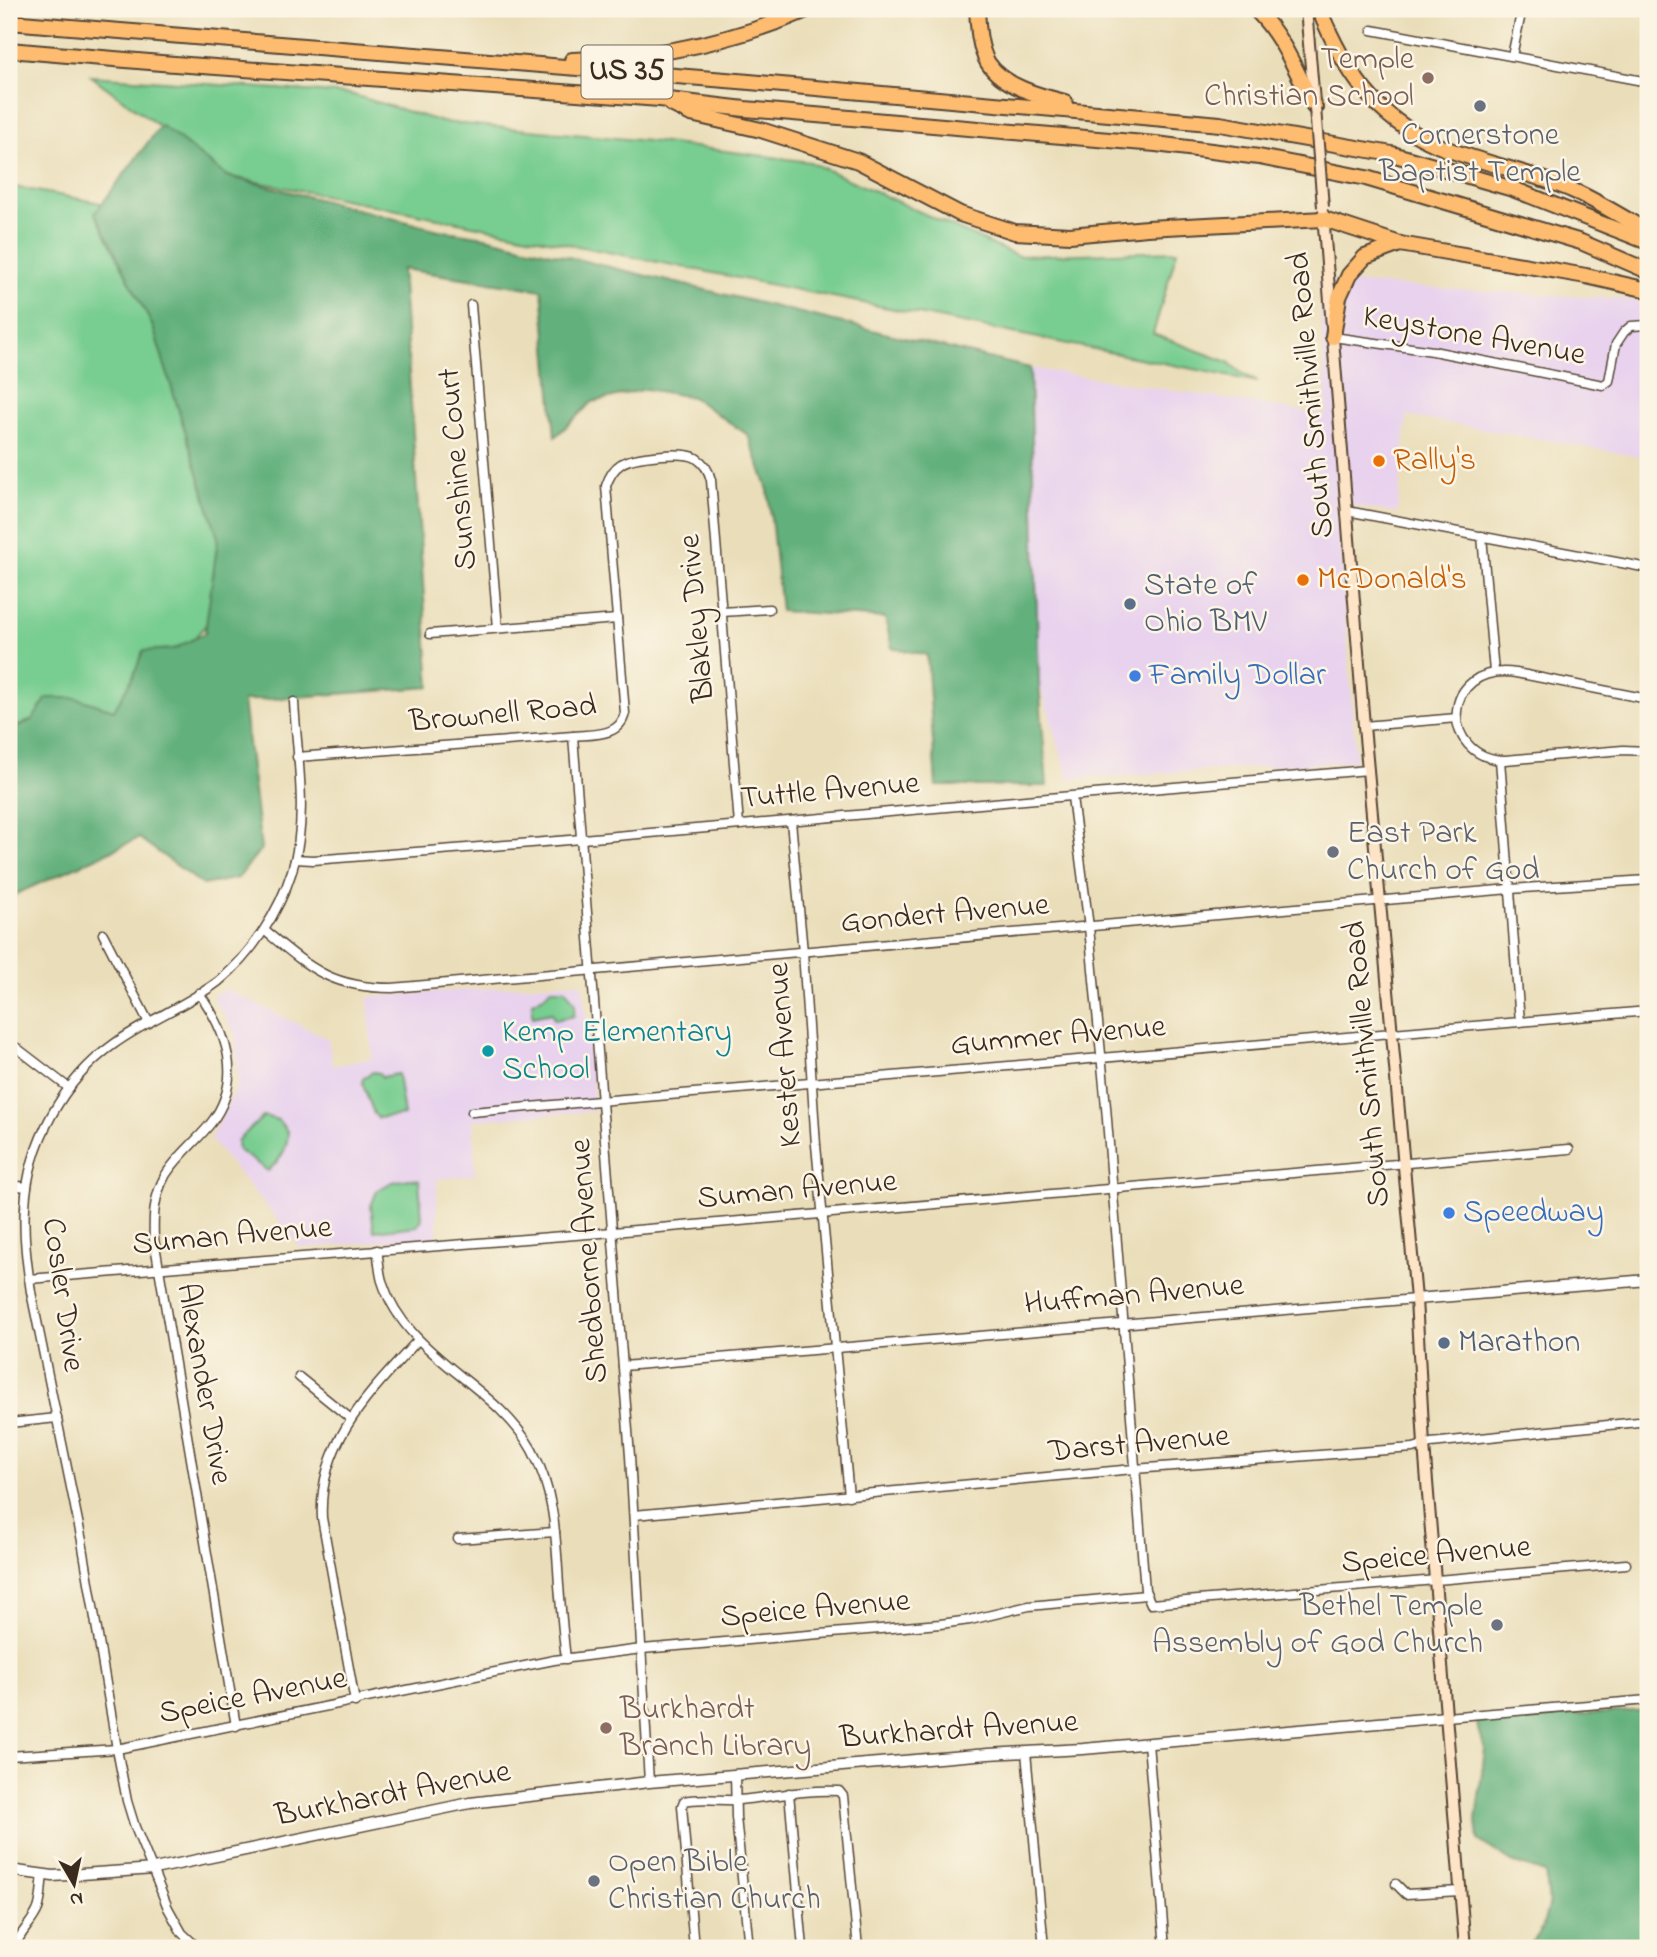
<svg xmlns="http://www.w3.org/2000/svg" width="1657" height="1957" viewBox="0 0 1657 1957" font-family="'Indie Flower',sans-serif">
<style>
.built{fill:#e8d2ee}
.green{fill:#78cd91;stroke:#5a7c58;stroke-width:2}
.forest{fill:#62b07b;stroke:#4e6d4c;stroke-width:2}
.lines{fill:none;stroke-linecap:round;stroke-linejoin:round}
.minor-casing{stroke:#554535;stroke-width:11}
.tertiary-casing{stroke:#554535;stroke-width:13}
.secondary-casing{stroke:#554535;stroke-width:14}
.motorway-casing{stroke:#554535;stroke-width:18}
.minor{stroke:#fff;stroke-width:8}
.tertiary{stroke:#fff;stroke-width:10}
.secondary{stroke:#fee4c6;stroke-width:10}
.motorway{stroke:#fdbc70;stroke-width:14}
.secondary-bridge-casing{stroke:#554535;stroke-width:14;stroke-linecap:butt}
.secondary-bridge{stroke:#fee4c6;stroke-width:10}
.education-dot{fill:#8d6e63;stroke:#fcf5e5;stroke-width:2.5}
.worship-dot{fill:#6b7280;stroke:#fcf5e5;stroke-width:2.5}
.food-dot{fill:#e8710a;stroke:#fcf5e5;stroke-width:2.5}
.service-dot{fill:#5c6f8a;stroke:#fcf5e5;stroke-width:2.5}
.shop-dot{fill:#3f7fe0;stroke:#fcf5e5;stroke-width:2.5}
.culture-dot{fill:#0f9aa8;stroke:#fcf5e5;stroke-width:2.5}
.labels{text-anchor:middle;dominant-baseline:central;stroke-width:5;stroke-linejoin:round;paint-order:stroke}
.shield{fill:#fcf5e5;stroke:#75675a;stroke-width:2}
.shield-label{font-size:30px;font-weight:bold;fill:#3b2a1e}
.education-label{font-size:32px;fill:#785e54;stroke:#fcf5e5;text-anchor:end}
.worship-label{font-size:32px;fill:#5b616d;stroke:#fcf5e5;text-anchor:start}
.street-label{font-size:32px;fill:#3b2a1e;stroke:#fcf5e5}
.food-label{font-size:32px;fill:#c56008;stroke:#fcf5e5;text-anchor:start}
.service-label{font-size:32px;fill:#4e5e75;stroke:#fcf5e5;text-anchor:start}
.shop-label{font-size:32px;fill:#366cbe;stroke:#fcf5e5;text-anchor:start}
.culture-label{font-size:32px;fill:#0d838f;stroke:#fcf5e5;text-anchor:start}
</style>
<rect width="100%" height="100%" fill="#fcf5e5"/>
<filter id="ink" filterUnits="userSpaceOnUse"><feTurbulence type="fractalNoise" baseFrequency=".0143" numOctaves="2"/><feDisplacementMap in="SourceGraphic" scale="14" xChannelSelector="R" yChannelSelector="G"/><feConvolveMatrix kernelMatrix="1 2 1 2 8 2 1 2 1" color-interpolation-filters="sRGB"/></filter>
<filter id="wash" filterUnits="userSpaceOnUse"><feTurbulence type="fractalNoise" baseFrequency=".00686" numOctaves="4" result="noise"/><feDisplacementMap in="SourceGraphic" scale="28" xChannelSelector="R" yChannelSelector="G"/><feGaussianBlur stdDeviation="1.57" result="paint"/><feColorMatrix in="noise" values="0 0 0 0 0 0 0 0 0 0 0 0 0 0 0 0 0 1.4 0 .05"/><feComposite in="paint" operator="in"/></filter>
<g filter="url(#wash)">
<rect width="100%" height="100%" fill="#eadeba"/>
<!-- built -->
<g class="built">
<path d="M 1319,281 L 1634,300 L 1648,307 L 1648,458 L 1407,416 L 1397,514 L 1337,502 L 1356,761 L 1069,779 L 1039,682 L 1030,368 L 1327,415 Z"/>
<path d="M 578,982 L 583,986 L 595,1111 L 473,1120 L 475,1175 L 437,1179 L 437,1237 L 301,1248 L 210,1139 L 238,1084 L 235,1033 L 212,996 L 226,989 L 328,1039 L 333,1066 L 372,1058 L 368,997 Z"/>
</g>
<!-- green -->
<g class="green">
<path d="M 91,76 L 350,94 L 442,122 L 648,141 L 810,162 L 1017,256 L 1177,251 L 1153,334 L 1228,362 L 1240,372 L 1258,382 L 227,176 Z"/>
<path d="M 9,186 L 117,206 L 231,539 L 220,609 L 9,848 Z"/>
<path d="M 551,989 L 565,989 L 575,1003 L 574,1016 L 554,1020 L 552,1013 L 532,1017 L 532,1002 L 542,998 Z"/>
<path d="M 373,1072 L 379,1073 L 382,1077 L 398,1074 L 404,1115 L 378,1118 L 374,1114 L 362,1082 L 364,1077 Z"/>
<path d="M 264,1116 L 278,1120 L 288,1132 C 287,1151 281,1158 268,1171 L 238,1150 L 237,1141 Z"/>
<path d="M 409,1179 L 419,1180 L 422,1219 L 417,1226 L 374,1231 L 371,1206 L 377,1191 L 392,1182 Z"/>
</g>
<!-- forest -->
<g class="forest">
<path d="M 161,125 L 227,176 L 439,230 L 485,237 L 1030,368 L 1039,682 L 1047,786 L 936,786 L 927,655 L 892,648 L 885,618 L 781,611 L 768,490 L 748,435 L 692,397 L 646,389 L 592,402 L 555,437 L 542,290 L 402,269 L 430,687 L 243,701 L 261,849 L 238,878 L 203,885 L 139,838 L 16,894 L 9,907 L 9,770 L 13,762 L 9,748 L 9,730 L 32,720 L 47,698 L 76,698 L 114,710 L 133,677 L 143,651 L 174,649 L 205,633 L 218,538 L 153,327 L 95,213 Z"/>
<path d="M 1648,1710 L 1648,1948 L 1528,1948 L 1543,1926 L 1549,1902 L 1545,1873 L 1512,1862 L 1478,1840 L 1476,1820 L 1485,1749 L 1476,1721 Z"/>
</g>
</g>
<g filter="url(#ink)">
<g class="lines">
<!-- minor casing -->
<g class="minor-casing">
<g id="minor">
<path d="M 1372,30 L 1648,82"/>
<path d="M 1512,56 L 1522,9"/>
<path d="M 471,305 L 498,628"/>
<path d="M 1333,337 L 1433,351 L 1603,385 L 1609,381 L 1616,344 L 1624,332 L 1631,326 L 1648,325"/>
<path d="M 1347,511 L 1648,568"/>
<path d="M 1482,536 L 1494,672"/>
<path d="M 722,612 L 769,609"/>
<path d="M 430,634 L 617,619"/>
<path d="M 1648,699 L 1516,673 C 1439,662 1439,759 1505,760 L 1623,750 L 1648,751"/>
<path d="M 1364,726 L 1457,718"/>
<path d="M 573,736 L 630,1456 L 649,1782"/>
<path d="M 297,757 L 573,736 C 593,734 620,737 625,713 L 606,486 C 609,477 613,469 621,464 C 633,456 684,451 696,458 C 704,463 709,471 711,480 L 739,825"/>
<path d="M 1500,760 L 1520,1022"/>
<path d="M 1072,797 L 1089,927 L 1106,1107 L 1145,1590 L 1151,1604 L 1626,1564"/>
<path d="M 791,821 L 803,952 L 816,1145 L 849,1496"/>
<path d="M 295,859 L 313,860 L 582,839 L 1368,770"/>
<path d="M 264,930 C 309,967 330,988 392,988 L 1510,889 L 1648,880"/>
<path d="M 103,934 L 149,1023"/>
<path d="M 199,993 C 227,1032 244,1080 211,1123 C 197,1141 177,1156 165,1176 C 154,1196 153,1216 154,1239 L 236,1726"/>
<path d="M 9,1042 L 69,1088"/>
<path d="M 472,1112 L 1648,1011"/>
<path d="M 9,1185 L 27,1187"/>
<path d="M 377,1250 C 379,1260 379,1271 382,1281 C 407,1359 494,1382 532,1450 C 555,1492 556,1539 559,1585 C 561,1610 563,1634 566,1659"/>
<path d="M 29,1279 L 613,1232 L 1569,1149"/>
<path d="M 623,1366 L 1416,1299"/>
<path d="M 299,1377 L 351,1419"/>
<path d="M 9,1423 L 57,1418"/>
<path d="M 634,1515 L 1134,1469 L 1413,1448 L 1431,1443 L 1648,1421"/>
<path d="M 458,1539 L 555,1532"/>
<path d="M 355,1702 L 322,1518 C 318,1442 370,1393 418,1340"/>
<path d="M 1446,1717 L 1648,1700"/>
<path d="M 1148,1743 L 1165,1948"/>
<path d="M 1026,1752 L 1044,1948"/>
<path d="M 9,1756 L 117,1749 L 554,1660 L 642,1649 L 940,1624 L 970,1620 L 1029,1606 L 1146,1595"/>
<path d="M 735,1775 L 736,1817 L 749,1948"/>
<path d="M 789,1793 L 803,1948"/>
<path d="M 1396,1884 L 1406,1894 L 1460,1891"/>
<path d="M 15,1948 C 19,1932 32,1924 38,1909 C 42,1898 41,1887 43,1875"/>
<path d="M 198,1948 L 182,1933 L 168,1908 L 135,1827 L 127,1801 L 117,1749 L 82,1541 L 31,1292 C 27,1264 23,1235 25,1207 C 28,1144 63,1080 114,1044 C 147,1020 186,1006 219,981 C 252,954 279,912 292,871 C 309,818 297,757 294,702"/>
<path d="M 694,1948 L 682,1806 L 684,1801 C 702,1797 721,1801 739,1800 C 773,1797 805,1789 839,1791 L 843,1796 L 858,1948"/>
</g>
</g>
<!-- tertiary casing -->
<g class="tertiary-casing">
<g id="tertiary">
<path d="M 1416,1299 L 1648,1280"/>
<path d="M 9,1870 L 53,1876 L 154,1869 L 470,1803 L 649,1782 L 988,1754 L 1083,1749 L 1446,1717"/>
</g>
</g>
<!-- secondary casing -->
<g class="secondary-casing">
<g id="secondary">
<path d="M 1306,9 L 1314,102"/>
<path d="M 1323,214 L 1364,726 L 1416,1299 L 1424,1445 L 1465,1948"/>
</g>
</g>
<!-- motorway casing -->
<g class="motorway-casing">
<g id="motorway">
<path d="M 977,9 C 978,26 979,48 988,63 C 1003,86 1039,96 1065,102"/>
<path d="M 1255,9 C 1283,36 1297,74 1315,108"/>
<path d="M 1319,9 C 1344,70 1375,118 1437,145 C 1481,164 1530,171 1574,191 C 1599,202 1624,218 1648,232"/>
<path d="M 9,22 L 738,81 L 1220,124 L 1392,154 L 1513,189 L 1648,242"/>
<path d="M 9,50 L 161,63 L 660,99 L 745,109 L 1156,144 L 1259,157 L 1366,178 L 1581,242 L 1648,271"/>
<path d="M 572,60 C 654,58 734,42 809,9"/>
<path d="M 671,104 L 691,114 L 761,130 L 858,161 L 960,214 L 1015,232 L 1070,235 L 1147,228 L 1324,219 L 1400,244"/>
<path d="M 1333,337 L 1339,297 L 1349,275 L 1365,257 L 1400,244 L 1586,276 L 1648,290"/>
</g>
</g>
<!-- minor -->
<use href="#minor" class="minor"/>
<!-- tertiary -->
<use href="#tertiary" class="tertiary"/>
<!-- secondary -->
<use href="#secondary" class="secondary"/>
<!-- motorway -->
<use href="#motorway" class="motorway"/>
<!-- secondary-bridge casing -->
<g class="secondary-bridge-casing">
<path id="secondary-bridge" d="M 1315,108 L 1323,207"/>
</g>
<!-- secondary-bridge -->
<use href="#secondary-bridge" class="secondary-bridge"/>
</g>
</g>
<!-- markers -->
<g class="education-dot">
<circle cx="1428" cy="78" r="7"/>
<circle cx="606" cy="1728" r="7"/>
</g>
<g class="worship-dot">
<circle cx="1480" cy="106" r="7"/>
<circle cx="1333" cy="852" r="7"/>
<circle cx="1497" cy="1625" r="7"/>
<circle cx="594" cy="1881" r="7"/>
</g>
<g class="food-dot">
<circle cx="1379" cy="461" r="7"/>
<circle cx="1303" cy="580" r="7"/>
</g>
<g class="service-dot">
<circle cx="1130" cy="604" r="7"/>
<circle cx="1444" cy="1343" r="7"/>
</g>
<g class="shop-dot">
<circle cx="1135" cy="676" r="7"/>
<circle cx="1449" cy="1213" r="7"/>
</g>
<circle class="culture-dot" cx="488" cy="1051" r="7"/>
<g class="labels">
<!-- shield labels -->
<rect class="shield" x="581.5" y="45.5" width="91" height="53" rx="5"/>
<g class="shield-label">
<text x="627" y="72">US 35</text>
</g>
<!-- education labels -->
<g class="education-label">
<text x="1414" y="60">Temple<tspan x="1414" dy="37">Christian School</tspan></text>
<text x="620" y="1710" text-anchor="start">Burkhardt<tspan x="620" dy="37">Branch Library</tspan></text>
</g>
<!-- worship labels -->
<g class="worship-label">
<text x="1480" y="136" text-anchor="middle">Cornerstone<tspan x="1480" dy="37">Baptist Temple</tspan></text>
<text x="1347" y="834">East Park<tspan x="1347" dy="37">Church of God</tspan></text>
<text x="1483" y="1607" text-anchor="end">Bethel Temple<tspan x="1483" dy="37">Assembly of God Church</tspan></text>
<text x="608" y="1863">Open Bible<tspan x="608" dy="37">Christian Church</tspan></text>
</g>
<!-- street labels -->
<g class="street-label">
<text transform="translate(1474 337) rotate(10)">Keystone Avenue</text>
<text transform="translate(1312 395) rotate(-95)">South Smithville Road</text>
<text transform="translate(459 469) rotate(-95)">Sunshine Court</text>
<text transform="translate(698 618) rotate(-95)">Blakley Drive</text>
<text transform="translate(503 715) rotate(-5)">Brownell Road</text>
<text transform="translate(830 792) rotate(-5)">Tuttle Avenue</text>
<text transform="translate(945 915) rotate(-5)">Gondert Avenue</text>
<text transform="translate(1058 1037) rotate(-5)">Gummer Avenue</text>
<text transform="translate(786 1055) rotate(-94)">Kester Avenue</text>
<text transform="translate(1368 1064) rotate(-95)">South Smithville Road</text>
<text transform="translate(797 1191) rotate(-5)">Suman Avenue</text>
<text transform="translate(232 1237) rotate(-5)">Suman Avenue</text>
<text transform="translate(590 1261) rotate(-94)">Shedborne Avenue</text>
<text transform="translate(62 1295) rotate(82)">Cosler Drive</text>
<text transform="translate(1134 1296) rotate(-5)">Huffman Avenue</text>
<text transform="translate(203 1384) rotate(80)">Alexander Drive</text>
<text transform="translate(1139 1445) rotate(-5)">Darst Avenue</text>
<text transform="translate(1436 1556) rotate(-5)">Speice Avenue</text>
<text transform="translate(815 1610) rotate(-5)">Speice Avenue</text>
<text transform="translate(253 1697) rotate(-11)">Speice Avenue</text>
<text transform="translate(959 1731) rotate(-4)">Burkhardt Avenue</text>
<text transform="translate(393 1795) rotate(-11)">Burkhardt Avenue</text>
</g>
<!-- food labels -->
<g class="food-label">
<text x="1393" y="461">Rally's</text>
<text x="1317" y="580">McDonald's</text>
</g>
<!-- service labels -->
<g class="service-label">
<text x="1144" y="586">State of<tspan x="1144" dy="37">Ohio BMV</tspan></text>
<text x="1458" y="1343">Marathon</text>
</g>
<!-- shop labels -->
<g class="shop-label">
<text x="1149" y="676">Family Dollar</text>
<text x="1463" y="1213">Speedway</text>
</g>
<!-- culture labels -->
<g class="culture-label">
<text x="502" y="1033">Kemp Elementary<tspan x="502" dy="37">School</tspan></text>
</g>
</g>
<!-- margin -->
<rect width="1657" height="1957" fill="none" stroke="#fcf5e5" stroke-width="35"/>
<!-- north arrow -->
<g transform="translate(74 1884) rotate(171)" stroke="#fcf5e5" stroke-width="5" paint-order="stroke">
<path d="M0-5L12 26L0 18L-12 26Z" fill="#3b2a1e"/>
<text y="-10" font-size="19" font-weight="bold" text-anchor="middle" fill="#3b2a1e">N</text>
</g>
</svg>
